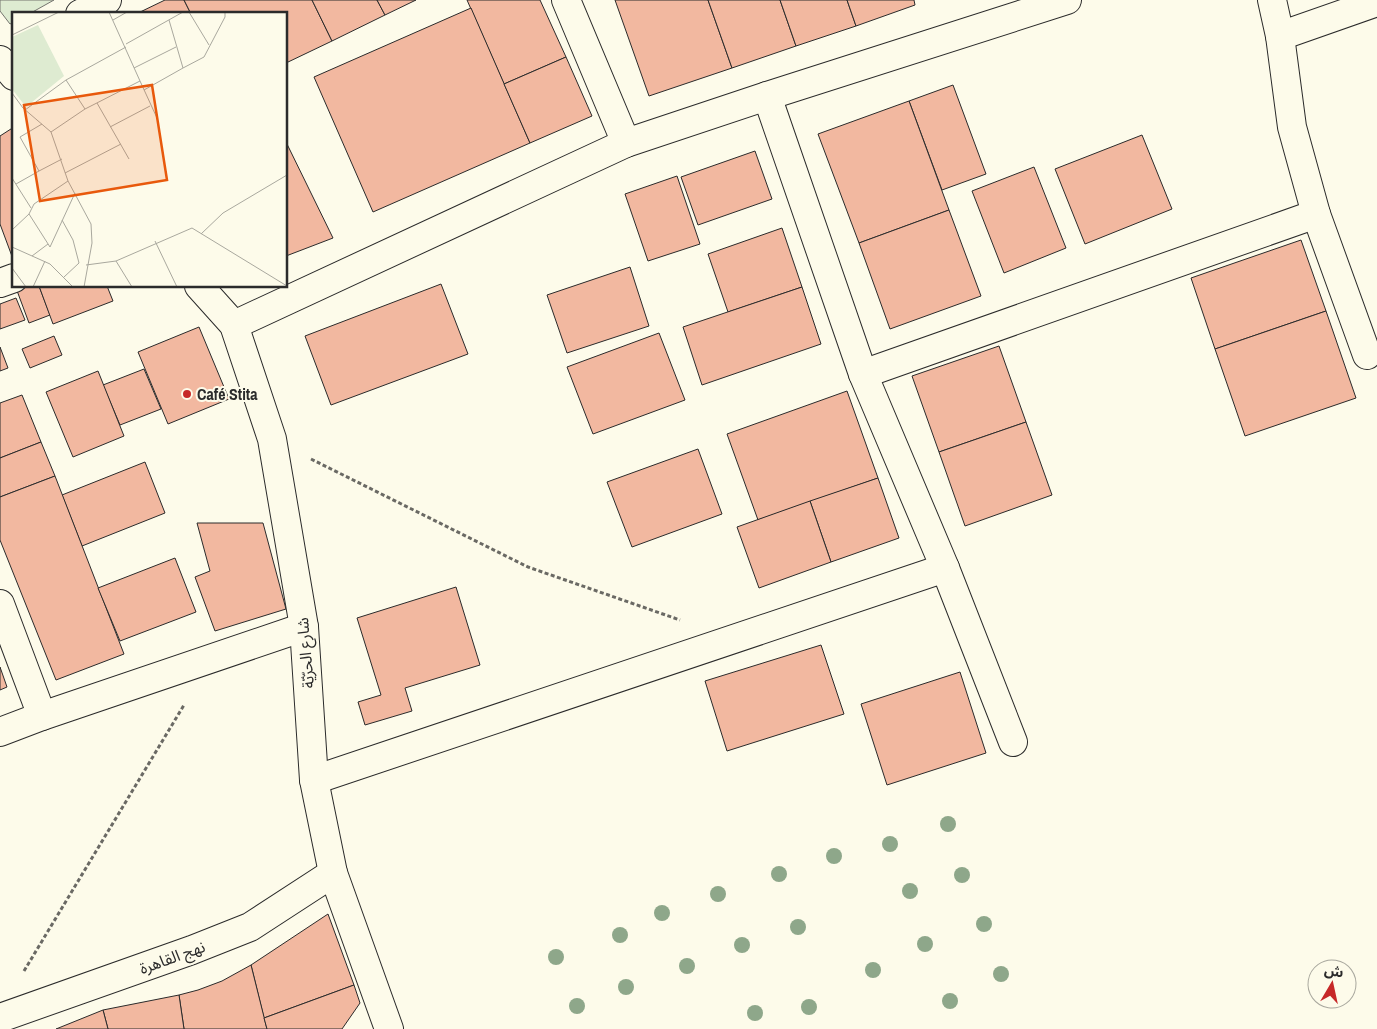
<svg xmlns="http://www.w3.org/2000/svg" width="1377" height="1029" viewBox="0 0 1377 1029" font-family="'Archivo Narrow','Noto Sans Arabic',sans-serif">
<style>
.green{fill:#deebd1;stroke:#74746e}
.building{fill:#f2b8a0;stroke:#2b2b2b}
.lines{fill:none;stroke-linecap:round;stroke-linejoin:round}
.minor-casing{stroke:#2b2b2b;stroke-width:30}
.path{stroke:#6a6964;stroke-width:3;stroke-dasharray:4 2.5;stroke-linecap:butt}
.minor{stroke:#fdfbea;stroke-width:28}
.tree{fill:#8ea78a}
.poi-dot{fill:#c62828;stroke:#fdfbea;stroke-width:2}
.labels{text-anchor:middle;dominant-baseline:central;stroke-width:4;stroke-linejoin:round;paint-order:stroke}
.poi-label{font-size:16px;font-weight:bold;fill:#2b2b2b;stroke:#fdfbea;text-anchor:start}
.street-label{font-size:16px;fill:#2b2b2b;stroke:#fdfbea}
.inset-road{fill:none;stroke:#a9a89e;stroke-width:1}
.view{fill:#e8590c;fill-opacity:0.15;stroke:#e8590c;stroke-width:2.5}
.inset-edge{fill:none;stroke:#2b2b2b;stroke-width:2.5}
</style>
<rect width="100%" height="100%" fill="#fdfbea"/>
<!-- green -->
<path class="green" d="M 0,0 L 54,0 L 29,14 L 14,14 L 14,22 L 10,24 L 0,11 Z"/>
<!-- building -->
<g class="building">
<path d="M 165,0 L 184,0 L 191,14 L 136,14 Z"/>
<path d="M 184,0 L 312,0 L 332,41 L 286,63 L 286,14 L 191,14 Z"/>
<path d="M 312,0 L 377,0 L 385,15 L 332,41 Z"/>
<path d="M 377,0 L 416,0 L 385,15 Z"/>
<path d="M 467,0 L 540,0 L 566,57 L 504,84 Z"/>
<path d="M 615,0 L 708,0 L 732,68 L 649,96 Z"/>
<path d="M 708,0 L 780,0 L 796,46 L 732,68 Z"/>
<path d="M 780,0 L 847,0 L 856,26 L 796,46 Z"/>
<path d="M 847,0 L 914,0 L 915,5 L 856,26 Z"/>
<path d="M 471,8 L 530,143 L 373,212 L 314,77 Z"/>
<path d="M 566,57 L 592,116 L 530,143 L 504,84 Z"/>
<path d="M 953,85 L 986,174 L 942,190 L 909,101 Z"/>
<path d="M 909,101 L 949,210 L 859,243 L 818,134 Z"/>
<path d="M 14,127 L 14,259 L 13,259 L 0,224 L 0,136 Z"/>
<path d="M 1142,135 L 1172,209 L 1085,244 L 1055,169 Z"/>
<path d="M 286,142 L 333,238 L 286,256 Z"/>
<path d="M 755,151 L 772,199 L 698,225 L 681,177 Z"/>
<path d="M 1034,167 L 1066,248 L 1004,273 L 972,191 Z"/>
<path d="M 677,176 L 700,244 L 648,261 L 625,194 Z"/>
<path d="M 949,210 L 981,296 L 890,329 L 859,243 Z"/>
<path d="M 782,228 L 802,287 L 728,312 L 708,254 Z"/>
<path d="M 1301,240 L 1326,311 L 1215,349 L 1191,278 Z"/>
<path d="M 630,267 L 649,326 L 567,353 L 547,295 Z"/>
<path d="M 441,284 L 468,354 L 331,405 L 305,336 Z"/>
<path d="M 20,286 L 39,286 L 50,315 L 29,323 L 16,288 Z"/>
<path d="M 39,286 L 107,286 L 113,301 L 53,324 Z"/>
<path d="M 802,287 L 821,344 L 702,385 L 683,327 Z"/>
<path d="M 16,298 L 25,320 L 0,329 L 0,304 Z"/>
<path d="M 1326,311 L 1356,398 L 1245,436 L 1215,349 Z"/>
<path d="M 199,327 L 229,399 L 168,424 L 138,352 Z"/>
<path d="M 659,333 L 685,400 L 593,434 L 567,367 Z"/>
<path d="M 54,336 L 62,355 L 30,368 L 22,349 Z"/>
<path d="M 999,346 L 1026,422 L 939,452 L 912,376 Z"/>
<path d="M 0,347 L 8,368 L 0,371 Z"/>
<path d="M 144,369 L 161,409 L 120,425 L 103,385 Z"/>
<path d="M 98,371 L 124,436 L 73,457 L 46,392 Z"/>
<path d="M 847,391 L 878,478 L 758,520 L 727,434 Z"/>
<path d="M 22,395 L 41,442 L 0,458 L 0,403 Z"/>
<path d="M 1026,422 L 1052,495 L 965,526 L 939,452 Z"/>
<path d="M 41,442 L 55,476 L 0,497 L 0,458 Z"/>
<path d="M 698,449 L 722,514 L 632,547 L 607,482 Z"/>
<path d="M 145,462 L 165,513 L 82,546 L 62,495 Z"/>
<path d="M 55,476 L 124,654 L 56,680 L 0,540 L 0,497 Z"/>
<path d="M 878,478 L 899,538 L 831,562 L 810,501 Z"/>
<path d="M 810,501 L 831,562 L 759,588 L 737,527 Z"/>
<path d="M 197,523 L 263,523 L 286,609 L 215,631 L 195,577 L 210,571 Z"/>
<path d="M 175,558 L 196,612 L 120,641 L 98,588 Z"/>
<path d="M 456,587 L 480,665 L 405,688 L 412,711 L 365,725 L 358,702 L 381,695 L 357,618 Z"/>
<path d="M 821,645 L 844,714 L 727,751 L 705,681 Z"/>
<path d="M 0,667 L 7,687 L 0,690 Z"/>
<path d="M 960,672 L 986,753 L 887,785 L 861,704 Z"/>
<path d="M 328,914 L 354,985 L 264,1018 L 251,965 Z"/>
<path d="M 251,965 L 267,1029 L 184,1029 L 179,995 L 198,990 L 222,981 Z"/>
<path d="M 354,985 L 360,1003 L 342,1029 L 267,1029 L 264,1018 Z"/>
<path d="M 179,995 L 184,1029 L 108,1029 L 103,1010 Z"/>
<path d="M 103,1010 L 108,1029 L 56,1029 Z"/>
</g>
<g class="lines">
<!-- minor casing -->
<g class="minor-casing">
<g id="minor">
<path d="M 566,0 L 626,143"/>
<path d="M 1272,0 L 1280,36 L 1292,127 L 1316,214 L 1367,355"/>
<path d="M 80,14 L 107,0"/>
<path d="M 1280,36 L 1377,2"/>
<path d="M 0,60 L 14,76"/>
<path d="M 767,96 L 863,374 L 945,568 L 1013,742"/>
<path d="M 0,283 L 14,278"/>
<path d="M 199,286 L 234,325 L 272,439 L 304,627 L 314,780 L 333,873 L 389,1029"/>
<path d="M 234,325 L 626,143 L 767,96 L 1067,0"/>
<path d="M 863,374 L 1316,214"/>
<path d="M 0,604 L 42,716 L 0,732"/>
<path d="M 42,716 L 304,627"/>
<path d="M 314,780 L 945,568"/>
<path d="M 0,1018 L 192,950 L 250,927 L 333,873"/>
</g>
</g>
<!-- path -->
<g class="path">
<path d="M 311,459 L 528,567 L 680,620"/>
<path d="M 24,971 L 184,705"/>
</g>
<!-- minor -->
<use href="#minor" class="minor"/>
</g>
<!-- trees -->
<g class="tree">
<circle cx="948" cy="824" r="8"/>
<circle cx="890" cy="844" r="8"/>
<circle cx="834" cy="856" r="8"/>
<circle cx="779" cy="874" r="8"/>
<circle cx="962" cy="875" r="8"/>
<circle cx="910" cy="891" r="8"/>
<circle cx="718" cy="894" r="8"/>
<circle cx="662" cy="913" r="8"/>
<circle cx="984" cy="924" r="8"/>
<circle cx="798" cy="927" r="8"/>
<circle cx="620" cy="935" r="8"/>
<circle cx="925" cy="944" r="8"/>
<circle cx="742" cy="945" r="8"/>
<circle cx="556" cy="957" r="8"/>
<circle cx="687" cy="966" r="8"/>
<circle cx="873" cy="970" r="8"/>
<circle cx="1001" cy="974" r="8"/>
<circle cx="626" cy="987" r="8"/>
<circle cx="950" cy="1001" r="8"/>
<circle cx="577" cy="1006" r="8"/>
<circle cx="809" cy="1007" r="8"/>
<circle cx="755" cy="1013" r="8"/>
</g>
<!-- markers -->
<circle class="poi-dot" cx="187" cy="394" r="5"/>
<g class="labels">
<!-- poi labels -->
<g class="poi-label">
<text x="197" y="394">Café Stita</text>
</g>
<!-- street labels -->
<g class="street-label">
<text transform="translate(305 653) rotate(-95)">شارع الحرّيّة</text>
<text transform="translate(172 957) rotate(-20)">نهج القاهرة</text>
</g>
</g>
<!-- overview -->
<g transform="translate(12 12)">
<rect width="275" height="275" fill="#fdfbea"/>
<path d="M 26,13 L 52,64 L 14,95 L 0,77 L 0,25 Z" fill="#deebd1"/>
<path class="inset-road" d="M 177,0 L 197,33M 101,8 L 115,0M 0,23 L 47,0M 114,32 L 171,0M 122,56 L 164,35M 171,56 L 192,45 L 213,5 L 213,0M 54,68 L 73,97M 128,69 L 145,106M 132,78 L 171,56 L 157,8M 0,81 L 11,96 L 39,120 L 56,169 L 79,212 L 80,231 L 72,275M 85,91 L 117,147M 13,98 L 54,68 L 114,35M 98,115 L 138,94M 39,120 L 73,97 L 128,69 L 97,0M 27,159 L 50,147M 53,161 L 109,132M 0,166 L 19,196M 4,172 L 27,159 L 8,125 L 30,112M 17,202 L 38,235M 50,208 L 61,228 L 67,251 L 52,265M 0,218 L 17,202 L 22,192 L 56,169M 189,222 L 211,201 L 275,163M 143,229 L 165,275M 0,235 L 38,252 L 61,275M 38,235 L 63,181M 20,244 L 36,232M 104,249 L 120,275M 74,253 L 104,249 L 180,216 L 275,274M 0,256 L 14,275M 21,275 L 33,249"/>
<path class="view" d="M 140,73 L 155,168 L 28,189 L 12,93 Z"/>
<rect width="275" height="275" class="inset-edge"/>
</g>
<!-- north arrow -->
<g transform="translate(1332 984) rotate(9)"><circle r="24" fill="#fdfbea" stroke="#a9a89e"/>
<path d="M0-4L9 19L0 12L-9 19Z" fill="#c62828"/>
<text y="-8" font-size="14" font-weight="bold" text-anchor="middle" fill="#2b2b2b">ش</text>
</g>
</svg>
